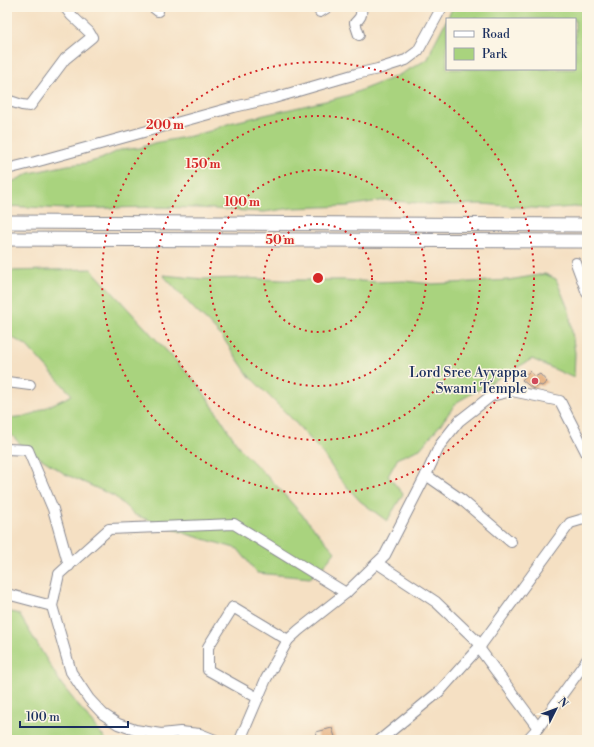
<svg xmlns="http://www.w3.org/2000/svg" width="594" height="747" viewBox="0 0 594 747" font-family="'Libre Bodoni',serif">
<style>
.green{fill:#a9d37e;stroke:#62816e;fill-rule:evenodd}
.building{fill:#e2a570}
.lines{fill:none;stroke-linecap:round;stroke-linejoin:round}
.minor-casing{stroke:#888890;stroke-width:12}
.major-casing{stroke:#888890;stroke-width:15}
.minor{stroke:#fff;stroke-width:10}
.major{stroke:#fff;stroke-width:13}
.ring{fill:none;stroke:#d62828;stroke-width:2;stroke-dasharray:2 4}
.poi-dot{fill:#d1495b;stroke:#fcf5e5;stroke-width:1.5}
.labels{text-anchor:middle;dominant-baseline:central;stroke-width:3;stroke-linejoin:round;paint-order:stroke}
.poi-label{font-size:14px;fill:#1b2f5e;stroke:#fcf5e5;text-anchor:end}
.centre{fill:#d62828;stroke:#fcf5e5;stroke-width:2}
.ring-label{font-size:12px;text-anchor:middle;font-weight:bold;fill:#d62828;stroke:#fcf5e5;stroke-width:3;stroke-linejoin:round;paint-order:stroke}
</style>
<rect width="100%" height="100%" fill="#fcf5e5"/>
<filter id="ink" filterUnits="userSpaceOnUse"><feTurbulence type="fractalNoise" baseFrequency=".025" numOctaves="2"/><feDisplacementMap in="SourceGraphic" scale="8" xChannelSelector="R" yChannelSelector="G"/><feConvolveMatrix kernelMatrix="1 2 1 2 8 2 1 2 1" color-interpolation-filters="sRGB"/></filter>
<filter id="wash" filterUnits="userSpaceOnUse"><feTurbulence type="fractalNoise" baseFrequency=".012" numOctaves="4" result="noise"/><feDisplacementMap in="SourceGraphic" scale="16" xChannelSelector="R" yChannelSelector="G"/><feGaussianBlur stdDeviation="0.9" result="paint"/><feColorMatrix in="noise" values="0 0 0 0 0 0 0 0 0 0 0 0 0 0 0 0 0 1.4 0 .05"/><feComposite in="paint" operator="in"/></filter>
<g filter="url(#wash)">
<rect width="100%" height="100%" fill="#f5e0c3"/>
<!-- green -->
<g class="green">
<path d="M 453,7 L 587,7 L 587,206 L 546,209 L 482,204 L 439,205 L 385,200 L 348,206 L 292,208 L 264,212 L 197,208 L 154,207 L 66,209 L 7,206 L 7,182 L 14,181 L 30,173 L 68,165 L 86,163 L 101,159 L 120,150 L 140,148 L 154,143 L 191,136 L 210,131 L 230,123 L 334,99 L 349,95 L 397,76 L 428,59 L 433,46 ZM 447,19 L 575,19 L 575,69 L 447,69 Z"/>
<path d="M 91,269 L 200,387 L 241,450 L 275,484 L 335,552 L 324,566 L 310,578 L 257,573 L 238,549 L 190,535 L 135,515 L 114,496 L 65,474 L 22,446 L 7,430 L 7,418 L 28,416 L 72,395 L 26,345 L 7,335 L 7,271 Z"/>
<path d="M 545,274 L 556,279 L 569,311 L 575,353 L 574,378 L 532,359 L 457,402 L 440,425 L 420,449 L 398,458 L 388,476 L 403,494 L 387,521 L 360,501 L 340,479 L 321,451 L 293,420 L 249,376 L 223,338 L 209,323 L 195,310 L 163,275 L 203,279 L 244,278 L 281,280 L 344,280 L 377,282 L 404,281 L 432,284 L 509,280 Z"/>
<path d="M 7,611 L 19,614 L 62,685 L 106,740 L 7,740 Z"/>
</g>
<g id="blocks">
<!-- building -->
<g class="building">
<path d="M 530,371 L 535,377 L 540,374 L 547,382 L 542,386 L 539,385 L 534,389 L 533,389 L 522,380 Z"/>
<path d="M 332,728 L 336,740 L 319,740 L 316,732 Z"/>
</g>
</g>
</g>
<g filter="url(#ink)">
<use href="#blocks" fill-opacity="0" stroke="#888890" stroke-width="1"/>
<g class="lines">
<!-- minor casing -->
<g class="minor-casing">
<g id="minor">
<path d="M 153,7 L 158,11"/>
<path d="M 320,12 L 328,7"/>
<path d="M 359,35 L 355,23 C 361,17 362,15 361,7"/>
<path d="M 7,100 L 22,105 L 30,106 L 65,59 L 92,37 L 89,32 L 71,15 L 65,7"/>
<path d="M 7,169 L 35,162 L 234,107 L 274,98 L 356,74 L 378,69 L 406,60 L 418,51 L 442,7"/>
<path d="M 576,263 L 587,293"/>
<path d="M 7,382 L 30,385"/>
<path d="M 7,449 L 28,450 L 53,509 L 69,566"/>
<path d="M 426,475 L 462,500 L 511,542"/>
<path d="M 377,563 L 436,602 L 481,645"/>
<path d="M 7,594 L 52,606"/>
<path d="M 479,648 L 538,728 L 587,660"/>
<path d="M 258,698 L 208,670 L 208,647 L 233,607 L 288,640"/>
<path d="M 215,740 L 200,734 L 180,732 L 161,734 L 135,730 L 118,724 L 103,714 L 89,699 L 71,672 L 52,606 L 59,574 L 109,529 L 234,524 L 346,593"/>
<path d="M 240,740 L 266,679 L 288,640 L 299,630 L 346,593 L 385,555 L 426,475 L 440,445 L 459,421 L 491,396 L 512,391 L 560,401 L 587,454"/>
<path d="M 380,740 L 440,691 L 481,645 L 570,523 L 587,518"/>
<path d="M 527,740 L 538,728"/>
</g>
</g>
<!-- major casing -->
<g class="major-casing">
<g id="major">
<path d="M 7,222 L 587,225"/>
<path d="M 7,239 L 587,241"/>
</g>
</g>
<!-- minor -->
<use href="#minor" class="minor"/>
<!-- major -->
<use href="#major" class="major"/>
</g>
</g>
<!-- distance rings -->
<g class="ring">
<circle cx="318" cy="278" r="54"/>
<circle cx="318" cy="278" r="108"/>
<circle cx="318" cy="278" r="162"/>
<circle cx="318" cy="278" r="216"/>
</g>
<!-- markers -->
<circle class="poi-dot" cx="535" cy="381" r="4"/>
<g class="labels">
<!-- poi labels -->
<g class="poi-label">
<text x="527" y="373">Lord Sree Ayyappa<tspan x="527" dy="16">Swami Temple</tspan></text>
</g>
</g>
<circle cx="318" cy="278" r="6" class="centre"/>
<g class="ring-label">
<text x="165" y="129">200 m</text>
<text x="203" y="168">150 m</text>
<text x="242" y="206">100 m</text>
<text x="280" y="244">50 m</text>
</g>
<!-- margin -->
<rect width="594" height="747" fill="none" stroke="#fcf5e5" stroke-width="24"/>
<!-- legend -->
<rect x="446" y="18" width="130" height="52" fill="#fcf5e5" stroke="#a2a6af"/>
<rect x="454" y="31" width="20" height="6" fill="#ffffff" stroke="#a2a6af"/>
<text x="482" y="38" font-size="12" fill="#1b2f5e">Road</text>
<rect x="454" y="48" width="20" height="12" fill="#a9d37e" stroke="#a2a6af"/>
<text x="482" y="58" font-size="12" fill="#1b2f5e">Park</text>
<!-- north arrow -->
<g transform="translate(556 709) rotate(48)" stroke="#fcf5e5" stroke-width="3" paint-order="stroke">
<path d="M0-3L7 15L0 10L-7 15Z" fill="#1b2f5e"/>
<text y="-6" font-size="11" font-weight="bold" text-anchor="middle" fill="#1b2f5e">N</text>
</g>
<!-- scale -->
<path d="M20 721v6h108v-6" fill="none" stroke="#1b2f5e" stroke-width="2"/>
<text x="26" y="721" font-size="12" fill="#1b2f5e" stroke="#fcf5e5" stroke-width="3" paint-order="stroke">100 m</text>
</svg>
